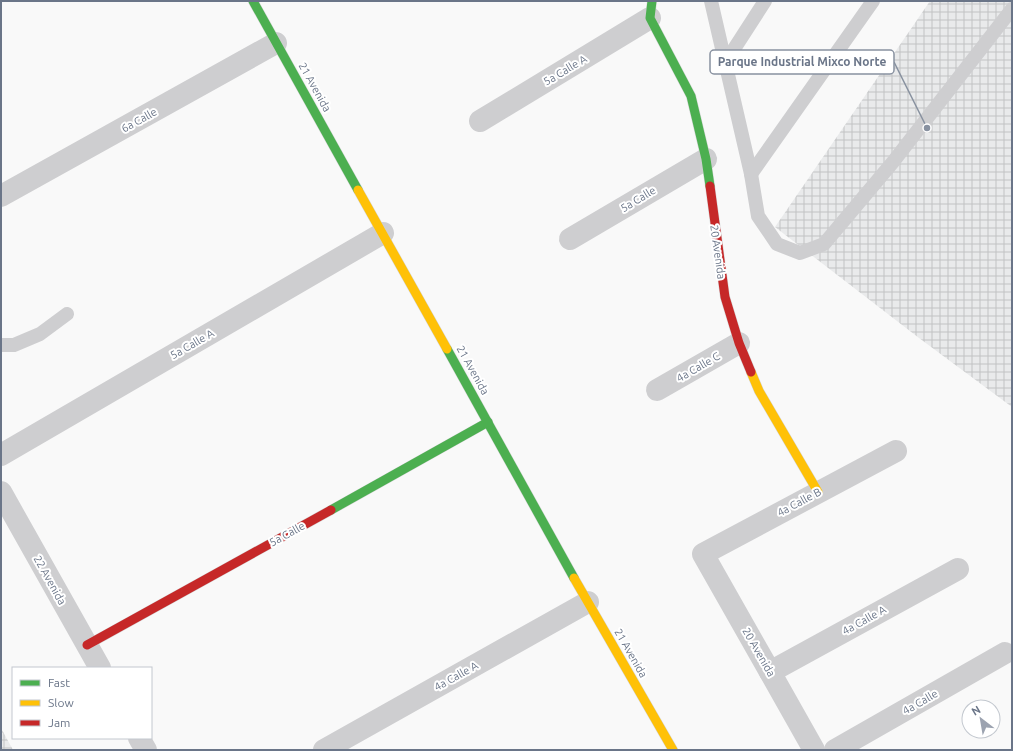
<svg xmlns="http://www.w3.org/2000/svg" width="1013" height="751" viewBox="0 0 1013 751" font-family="Ubuntu,sans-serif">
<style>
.industrial{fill:url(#industrial-grid)}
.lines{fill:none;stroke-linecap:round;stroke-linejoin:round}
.fast-casing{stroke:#d5d6d7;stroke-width:10}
.slow-casing{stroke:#d5d6d7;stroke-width:10}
.jam-casing{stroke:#d5d6d7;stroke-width:10}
.lane{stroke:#ceced0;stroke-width:14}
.street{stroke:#ceced0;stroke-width:22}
.fast{stroke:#4caf50;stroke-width:9}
.slow{stroke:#ffc107;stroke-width:9}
.jam{stroke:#c62828;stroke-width:9}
.labels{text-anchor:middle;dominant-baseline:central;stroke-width:4;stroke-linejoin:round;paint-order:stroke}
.street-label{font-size:11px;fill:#6a7588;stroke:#fff}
.leader{fill:none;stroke:#8891a0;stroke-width:1.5}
.callout-dot{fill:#8891a0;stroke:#fff;stroke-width:1.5}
.callout{fill:#fff;stroke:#8891a0;stroke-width:1.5}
.callout-label{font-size:12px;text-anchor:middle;font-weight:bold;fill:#6a7588}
</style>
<defs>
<pattern id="industrial-grid" width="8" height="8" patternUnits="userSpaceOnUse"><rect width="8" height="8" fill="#e9eaeb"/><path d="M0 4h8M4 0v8" fill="none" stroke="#c1c2c4"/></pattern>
</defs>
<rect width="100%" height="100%" fill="#f9f9f9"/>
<!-- industrial -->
<g class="industrial">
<path d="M 930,1 L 1012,1 L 1012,407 L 919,338 L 775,227 Z"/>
<path d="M 1,728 L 13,750 L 1,750 Z"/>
</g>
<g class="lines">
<!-- fast casing -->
<g class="fast-casing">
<g id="fast">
<path d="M 253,1 L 358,190"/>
<path d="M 652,1 L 650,18 L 691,96 L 706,159 L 710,186"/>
<path d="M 447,349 L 574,578"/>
<path d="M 331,510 L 488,422"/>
</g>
</g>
<!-- slow casing -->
<g class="slow-casing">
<g id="slow">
<path d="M 358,190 L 447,349"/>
<path d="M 751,372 L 759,391 L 818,492"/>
<path d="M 574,578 L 673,750"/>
</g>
</g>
<!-- jam casing -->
<g class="jam-casing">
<g id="jam">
<path d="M 710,186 L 725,297 L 739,343 L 751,372"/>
<path d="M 87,645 L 331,510"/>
</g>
</g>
<!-- lane -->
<g class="lane">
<path d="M 711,1 L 751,174 L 758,216 L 777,244 L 800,253 L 824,244 L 893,162 L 1012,9"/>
<path d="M 725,63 L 765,1"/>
<path d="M 751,174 L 873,1"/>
<path d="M 1,345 L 14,345 L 40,334 L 67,314"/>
</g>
<!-- street -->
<g class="street">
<path d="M 480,121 L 650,18"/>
<path d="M 1,196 L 276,43"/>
<path d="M 570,239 L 706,159"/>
<path d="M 657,390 L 739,343"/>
<path d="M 1,455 L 383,233"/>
<path d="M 1,492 L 100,668"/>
<path d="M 770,672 L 958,569"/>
<path d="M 139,738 L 146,750"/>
<path d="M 324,750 L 588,602"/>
<path d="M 814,750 L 770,672 L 703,554 L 896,451"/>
<path d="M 835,750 L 1005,653"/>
</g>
<!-- fast -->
<use href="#fast" class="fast"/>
<!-- slow -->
<use href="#slow" class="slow"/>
<!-- jam -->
<use href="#jam" class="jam"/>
</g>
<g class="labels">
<!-- street labels -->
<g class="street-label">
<text transform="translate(565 70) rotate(-31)">5a Calle A</text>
<text transform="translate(315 87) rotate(61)">21 Avenida</text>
<text transform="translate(139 120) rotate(-29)">6a Calle</text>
<text transform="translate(638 199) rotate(-31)">5a Calle</text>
<text transform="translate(718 252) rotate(82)">20 Avenida</text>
<text transform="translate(192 344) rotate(-30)">5a Calle A</text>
<text transform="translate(698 367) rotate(-30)">4a Calle C</text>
<text transform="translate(473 370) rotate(61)">21 Avenida</text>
<text transform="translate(799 502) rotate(-28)">4a Calle B</text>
<text transform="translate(287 534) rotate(-29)">5a Calle</text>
<text transform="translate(50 580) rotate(61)">22 Avenida</text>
<text transform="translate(864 620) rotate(-29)">4a Calle A</text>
<text transform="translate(759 652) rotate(60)">20 Avenida</text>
<text transform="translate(631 653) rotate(60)">21 Avenida</text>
<text transform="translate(456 676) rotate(-29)">4a Calle A</text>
<text transform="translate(920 702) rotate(-30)">4a Calle</text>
</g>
</g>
<!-- callouts -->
<path class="leader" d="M927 128L894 62"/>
<circle class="callout-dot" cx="927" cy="128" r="4"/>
<rect class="callout" x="710" y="50" width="184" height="24" rx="4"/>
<g class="callout-label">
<text x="802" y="66">Parque Industrial Mixco Norte</text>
</g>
<!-- border -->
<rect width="1013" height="751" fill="none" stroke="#6a7588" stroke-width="4"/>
<!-- legend -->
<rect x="12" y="667" width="140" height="72" fill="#ffffff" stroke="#c3c8cf"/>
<rect x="20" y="680" width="20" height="6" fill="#4caf50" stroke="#c3c8cf"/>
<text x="48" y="687" font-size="12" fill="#6a7588">Fast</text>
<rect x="20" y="700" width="20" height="6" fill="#ffc107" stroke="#c3c8cf"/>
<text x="48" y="707" font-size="12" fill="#6a7588">Slow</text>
<rect x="20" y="720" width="20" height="6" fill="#c62828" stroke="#c3c8cf"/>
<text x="48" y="727" font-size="12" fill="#6a7588">Jam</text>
<!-- north arrow -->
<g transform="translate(981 719) rotate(329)"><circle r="19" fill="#ffffff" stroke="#c3c8cf"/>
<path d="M0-3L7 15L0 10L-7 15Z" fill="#9ca3b0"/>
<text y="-6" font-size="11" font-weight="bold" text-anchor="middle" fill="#6a7588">N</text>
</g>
</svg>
